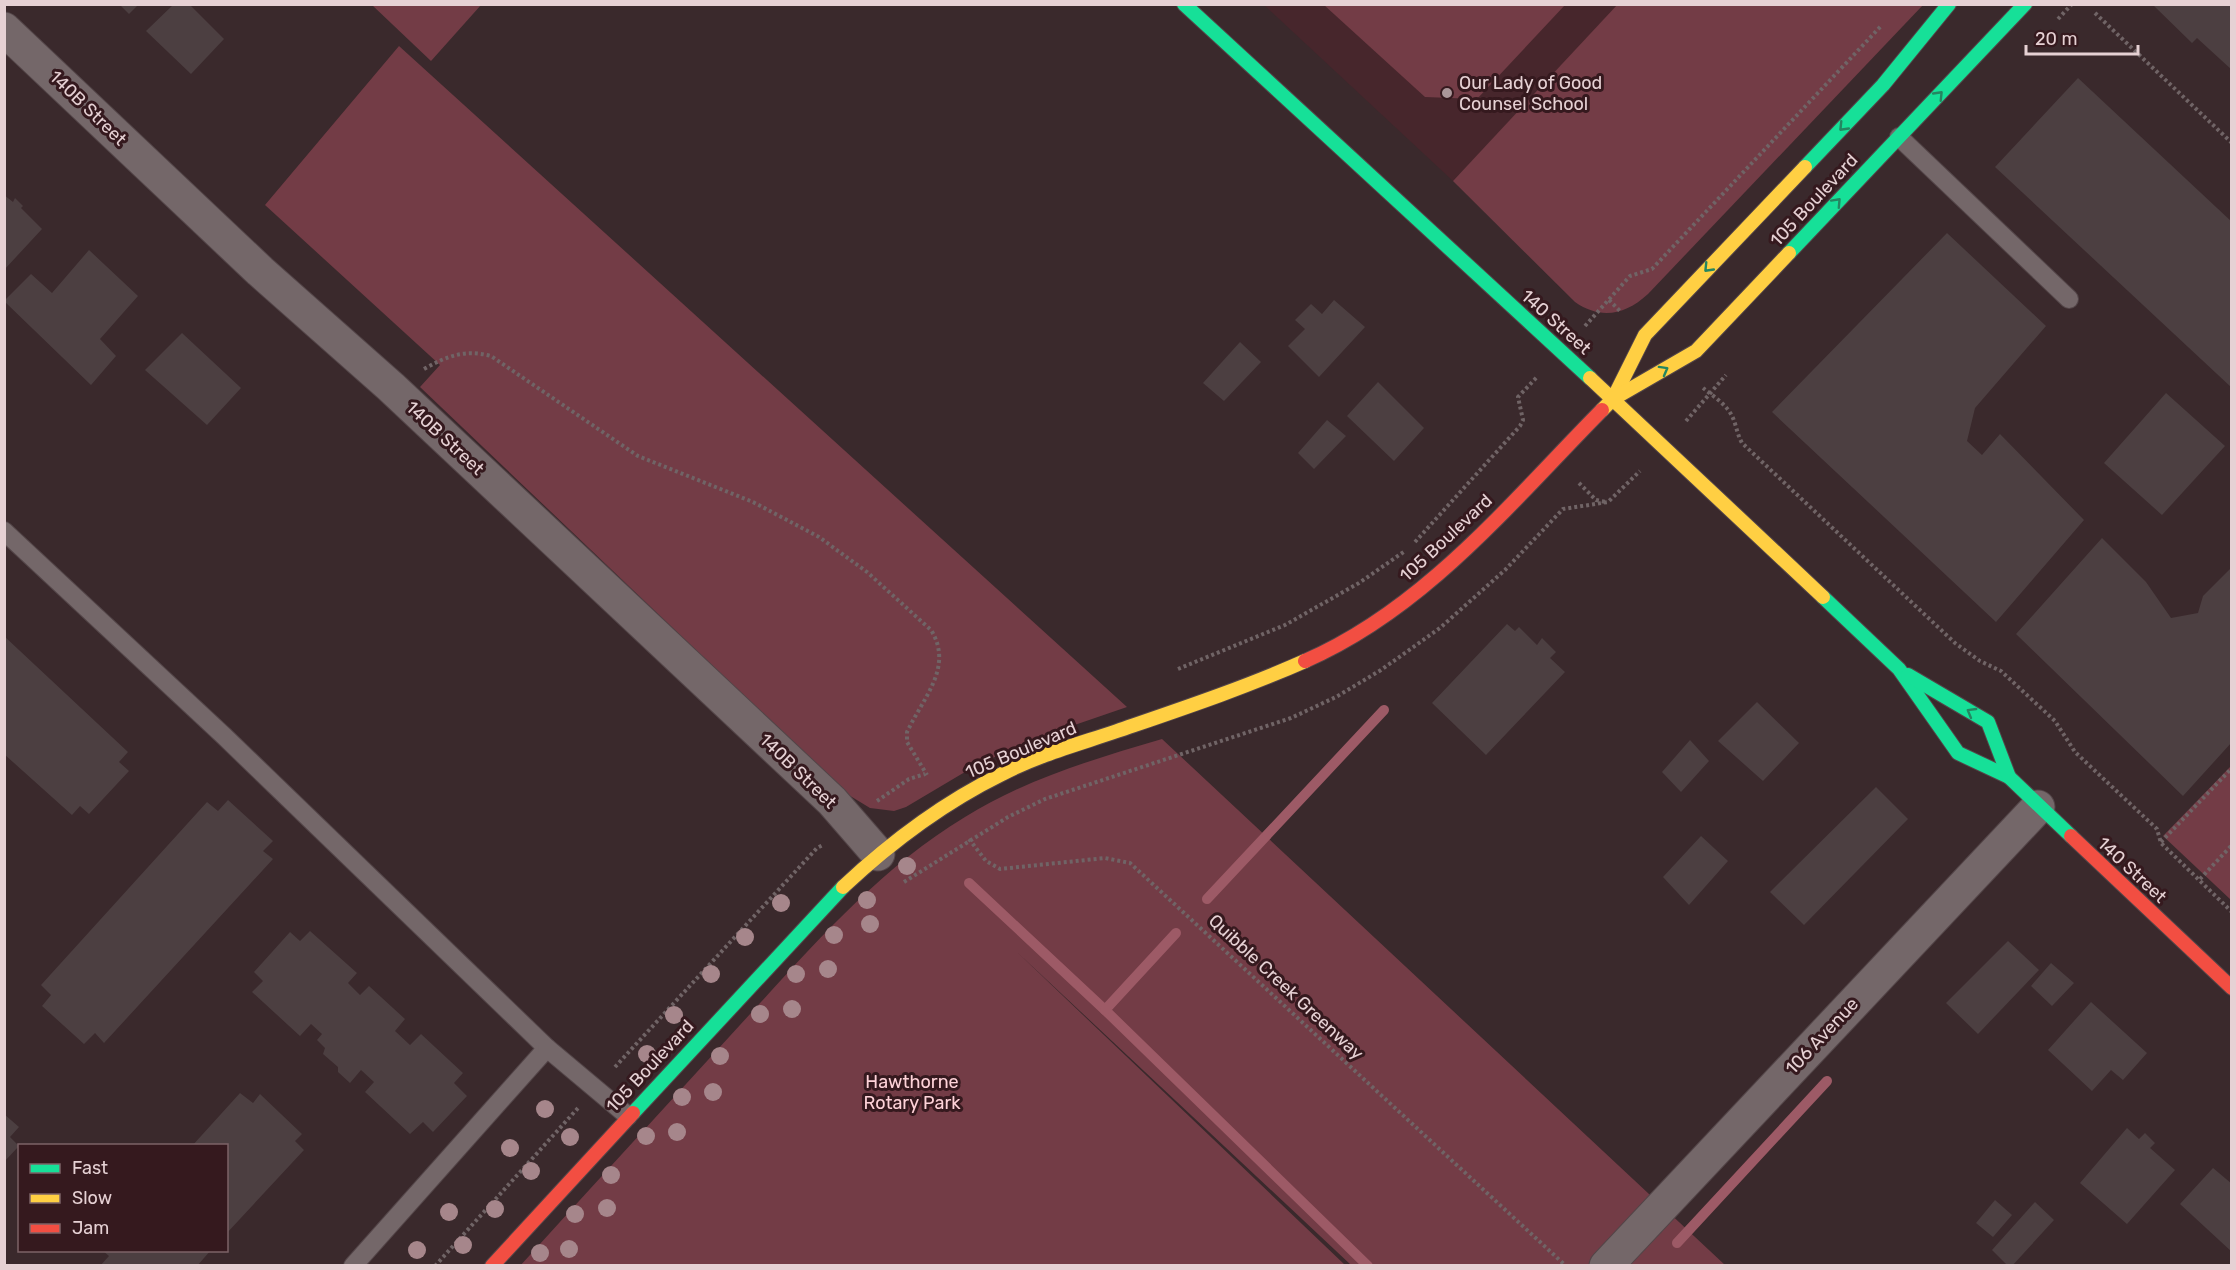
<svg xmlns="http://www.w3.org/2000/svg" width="2236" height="1270" viewBox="0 0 2236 1270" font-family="Rubik,sans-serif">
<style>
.built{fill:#47262c}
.green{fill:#733c46}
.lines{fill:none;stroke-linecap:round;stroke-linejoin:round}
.stream{stroke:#9d5a66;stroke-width:10}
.building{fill:#4c3f41}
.lane-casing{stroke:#534548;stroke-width:20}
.street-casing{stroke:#534548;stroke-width:35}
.fast-casing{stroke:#534548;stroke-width:16}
.slow-casing{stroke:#534548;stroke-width:16}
.jam-casing{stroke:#534548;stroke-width:16}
.path{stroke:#706466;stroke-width:4;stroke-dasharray:3 3;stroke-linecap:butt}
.lane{stroke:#746769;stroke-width:18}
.street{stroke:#746769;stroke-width:33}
.fast{stroke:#16e098;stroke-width:14}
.slow{stroke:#ffcf43;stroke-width:14}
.jam{stroke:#f24e42;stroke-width:14}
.tree{fill:#a6868b}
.oneway{stroke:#248661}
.poi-dot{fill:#aa9699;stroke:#35191e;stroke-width:2}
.labels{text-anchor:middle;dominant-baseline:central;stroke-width:6;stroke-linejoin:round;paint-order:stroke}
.poi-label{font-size:18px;fill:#e6d1d4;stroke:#35191e;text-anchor:start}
.street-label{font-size:18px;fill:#e6d1d4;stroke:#35191e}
.park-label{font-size:18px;fill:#fed2d8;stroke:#35191e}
</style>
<rect width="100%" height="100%" fill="#3a292c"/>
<!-- built -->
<path class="built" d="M 1264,5 L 1620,5 L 1453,181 Z"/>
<!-- green -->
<g class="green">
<path d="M 1618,4 L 1923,5 L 1648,294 C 1625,315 1601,320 1575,302 L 1453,181 Z"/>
<path d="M 372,5 L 481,5 L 431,61 Z"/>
<path d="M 1324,5 L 1565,5 L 1477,99 L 1425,97 Z"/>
<path d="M 399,46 L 1127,707 L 1028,741 L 970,769 L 906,807 L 894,811 L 870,808 L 847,794 L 420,387 L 440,365 L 265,205 Z"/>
<path d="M 1162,739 L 1725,1265 L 1351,1265 L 1017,952 L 1345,1265 L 520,1266 C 593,1185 667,1105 740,1025 C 810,949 876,871 965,817 C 1026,779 1094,759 1162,739 Z"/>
<path d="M 2231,766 L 2231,900 L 2163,836 Z"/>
</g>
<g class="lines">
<!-- stream -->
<g class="stream">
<path d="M 969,883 L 1105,1010 L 1368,1266"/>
<path d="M 1207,899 L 1384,710"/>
<path d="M 1105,1010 L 1176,933"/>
<path d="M 1677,1243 L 1827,1081"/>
</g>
</g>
<!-- building -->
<g class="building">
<path d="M 119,4 L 139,4 L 129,14 Z"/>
<path d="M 174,4 L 189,4 L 224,39 L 191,74 L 146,31 Z"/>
<path d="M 2152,4 L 2232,4 L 2232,70 L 2197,38 L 2192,43 Z"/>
<path d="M 2078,78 L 2232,222 L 2232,388 L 1995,167 Z"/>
<path d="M 4,195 L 13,202 L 15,198 L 23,206 L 21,208 L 42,229 L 4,270 Z"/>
<path d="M 1947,233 L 2046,326 L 1975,408 L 1967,441 L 1982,455 L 2000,434 L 2084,520 L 1996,622 L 1772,412 Z"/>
<path d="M 89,250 L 138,296 L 100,339 L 116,356 L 91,385 L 4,301 L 31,274 L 52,293 Z"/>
<path d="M 1334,300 L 1365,327 L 1319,377 L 1288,346 L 1305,329 L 1295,320 L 1311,304 L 1322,314 Z"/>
<path d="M 182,333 L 241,388 L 207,425 L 145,370 Z"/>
<path d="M 1240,342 L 1261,362 L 1224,401 L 1203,383 Z"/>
<path d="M 1378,382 L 1424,428 L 1394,461 L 1347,416 Z"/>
<path d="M 2166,393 L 2225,446 L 2162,515 L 2104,463 Z"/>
<path d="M 1327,420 L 1346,436 L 1314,469 L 1298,453 Z"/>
<path d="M 2102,538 L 2146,582 L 2171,618 L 2198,613 L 2203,596 L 2232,567 L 2232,742 L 2183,796 L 2016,634 Z"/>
<path d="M 1507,624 L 1515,631 L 1519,627 L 1537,645 L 1542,638 L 1556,652 L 1550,658 L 1565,672 L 1486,755 L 1432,703 Z"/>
<path d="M 4,636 L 128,752 L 119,762 L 129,771 L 89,814 L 80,806 L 72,815 L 4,754 Z"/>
<path d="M 1757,702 L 1799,743 L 1763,781 L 1718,741 Z"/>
<path d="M 1690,740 L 1709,761 L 1681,792 L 1662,772 Z"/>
<path d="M 1876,787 L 1908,819 L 1804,925 L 1770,892 Z"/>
<path d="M 228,800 L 273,841 L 263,851 L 273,859 L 104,1043 L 95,1033 L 84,1044 L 42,1006 L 51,995 L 41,985 L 207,802 L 218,811 Z"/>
<path d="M 1701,836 L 1728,861 L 1689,905 L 1663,877 Z"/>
<path d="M 310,931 L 357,973 L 348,983 L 360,995 L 369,986 L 405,1019 L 395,1031 L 410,1045 L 421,1034 L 463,1073 L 454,1083 L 467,1096 L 433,1132 L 423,1122 L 410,1134 L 365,1092 L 374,1082 L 361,1070 L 350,1083 L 338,1072 L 338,1067 L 323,1054 L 325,1048 L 317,1040 L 322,1034 L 311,1024 L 300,1036 L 252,992 L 263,981 L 254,972 L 290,932 L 300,941 Z"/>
<path d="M 2008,941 L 2039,970 L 1978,1034 L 1946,1003 Z"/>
<path d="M 2051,963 L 2074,983 L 2052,1006 L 2031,986 Z"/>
<path d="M 2091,1002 L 2147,1053 L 2123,1080 L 2111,1070 L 2092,1091 L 2048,1050 Z"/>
<path d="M 240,1093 L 253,1103 L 260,1094 L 302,1134 L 295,1141 L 304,1150 L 226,1234 L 226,1146 L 192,1146 Z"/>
<path d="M 4,1114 L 19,1127 L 10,1137 L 19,1146 L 4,1162 Z"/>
<path d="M 2127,1128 L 2139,1139 L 2145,1133 L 2155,1143 L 2150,1148 L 2175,1170 L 2127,1224 L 2080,1183 Z"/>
<path d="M 2213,1168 L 2232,1184 L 2232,1252 L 2180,1204 Z"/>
<path d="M 1995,1200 L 2012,1215 L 1993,1237 L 1976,1223 Z"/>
<path d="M 2035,1202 L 2054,1220 L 2012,1266 L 2008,1266 L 1992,1250 Z"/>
<path d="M 102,1250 L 211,1250 L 197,1266 L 100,1266 L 109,1256 Z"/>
</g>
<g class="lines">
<!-- lane casing -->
<g class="lane-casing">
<g id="lane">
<path d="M 1899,137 L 2069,299"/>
<path d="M 4,531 L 224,736 L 547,1048 L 353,1266"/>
<path d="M 547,1048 L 628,1116"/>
</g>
</g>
<!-- street casing -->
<g class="street-casing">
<g id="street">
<path d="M 4,29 L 260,271 L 391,387 L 832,801 L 878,854"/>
<path d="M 1606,1266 L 2038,807"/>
</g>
</g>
<!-- fast casing -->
<g class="fast-casing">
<g id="fast">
<path d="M 1184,4 L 1590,378"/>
<path d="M 1805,167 L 1883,85 L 1949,4"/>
<path d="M 1789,253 L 2025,4"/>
<path d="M 1823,597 L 1899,669 L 1958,753 L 2009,777 L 2071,836"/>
<path d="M 1908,675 L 1988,722 L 2009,777"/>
<path d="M 633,1113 L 843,887"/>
</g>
</g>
<!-- slow casing -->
<g class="slow-casing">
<g id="slow">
<path d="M 1590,378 L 1823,597"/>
<path d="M 1613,399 L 1645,335 L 1805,167"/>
<path d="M 1602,410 L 1613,399 L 1696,351 L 1789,253"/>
<path d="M 843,887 C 891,842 943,803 1002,774 C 1038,755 1079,744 1117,731 C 1181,709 1244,688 1305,661"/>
</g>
</g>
<!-- jam casing -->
<g class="jam-casing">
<g id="jam">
<path d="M 1305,661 C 1425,609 1512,501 1602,410"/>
<path d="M 2071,836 L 2232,988"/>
<path d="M 492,1266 L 633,1113"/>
</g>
</g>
<!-- path -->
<g class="path">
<path d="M 2095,13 L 2232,143"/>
<path d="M 2058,19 L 2072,4"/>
<path d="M 1609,300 L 1621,312"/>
<path d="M 1585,326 L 1630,276 L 1652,269 L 1882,25"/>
<path d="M 424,369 C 447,356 465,349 491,356 L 638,456 L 753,502 L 819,537 L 867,572 L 931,630 C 954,667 923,698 907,732 L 907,742 L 927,775"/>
<path d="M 1703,388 C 1713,396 1726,404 1732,416 C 1736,424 1737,434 1742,443 L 1955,643 L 1980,661 L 2001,671 L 2055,721 L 2075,752 L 2157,829 L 2161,843 L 2232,912"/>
<path d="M 1686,421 L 1726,375"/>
<path d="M 1579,483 L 1596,500 L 1606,502"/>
<path d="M 1415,542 L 1520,426 L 1523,420 L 1518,397 L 1537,377"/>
<path d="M 1178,669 L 1285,625 L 1359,583 L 1405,551"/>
<path d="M 877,801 L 909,779 L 925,774"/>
<path d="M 969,839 L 986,861 L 1000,869 L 1105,858 L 1130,863 L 1566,1266"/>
<path d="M 2161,842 L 2232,768"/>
<path d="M 2200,879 L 2232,845"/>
<path d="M 904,882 L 1008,817 L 1045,799 L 1291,718 L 1336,697 L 1381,670 L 1440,628 L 1505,570 L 1563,509 L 1608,502 L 1640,471"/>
<path d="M 615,1067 L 817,848 L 823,845"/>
<path d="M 435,1266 L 578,1108"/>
</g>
<!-- lane -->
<use href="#lane" class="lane"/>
<!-- street -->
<use href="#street" class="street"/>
<!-- fast -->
<use href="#fast" class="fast"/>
<!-- slow -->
<use href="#slow" class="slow"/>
<!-- jam -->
<use href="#jam" class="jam"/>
</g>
<!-- trees -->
<g class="tree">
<circle cx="907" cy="866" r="9"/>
<circle cx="867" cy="900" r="9"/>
<circle cx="781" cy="903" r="9"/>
<circle cx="870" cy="924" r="9"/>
<circle cx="834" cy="935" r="9"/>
<circle cx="745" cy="937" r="9"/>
<circle cx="828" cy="969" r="9"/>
<circle cx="711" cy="974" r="9"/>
<circle cx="796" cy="974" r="9"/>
<circle cx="792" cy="1009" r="9"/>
<circle cx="760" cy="1014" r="9"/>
<circle cx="674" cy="1015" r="9"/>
<circle cx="647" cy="1054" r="9"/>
<circle cx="720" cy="1056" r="9"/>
<circle cx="713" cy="1092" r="9"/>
<circle cx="682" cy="1097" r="9"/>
<circle cx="545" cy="1109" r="9"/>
<circle cx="677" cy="1132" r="9"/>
<circle cx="646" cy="1136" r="9"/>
<circle cx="570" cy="1137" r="9"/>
<circle cx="510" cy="1148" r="9"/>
<circle cx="531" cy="1171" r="9"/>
<circle cx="611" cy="1175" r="9"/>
<circle cx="607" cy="1208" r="9"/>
<circle cx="495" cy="1209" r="9"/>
<circle cx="449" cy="1212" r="9"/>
<circle cx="575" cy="1214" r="9"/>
<circle cx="463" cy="1245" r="9"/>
<circle cx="569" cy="1249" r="9"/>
<circle cx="417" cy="1250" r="9"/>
<circle cx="540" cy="1253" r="9"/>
</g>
<!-- one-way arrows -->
<defs><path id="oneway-chevron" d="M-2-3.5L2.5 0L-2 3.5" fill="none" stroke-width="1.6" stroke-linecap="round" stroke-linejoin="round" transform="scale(1.5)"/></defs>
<g class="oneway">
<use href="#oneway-chevron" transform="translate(1939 95) rotate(-46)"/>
<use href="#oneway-chevron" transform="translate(1843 127) rotate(134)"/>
<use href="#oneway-chevron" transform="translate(1837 202) rotate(-47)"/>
<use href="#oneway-chevron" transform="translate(1708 268) rotate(134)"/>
<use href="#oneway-chevron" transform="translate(1664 370) rotate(-29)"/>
<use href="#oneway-chevron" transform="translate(1971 712) rotate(-150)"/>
</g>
<!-- markers -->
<circle class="poi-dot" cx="1447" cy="93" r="6"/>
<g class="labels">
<!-- poi labels -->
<g class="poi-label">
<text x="1459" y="83">Our Lady of Good<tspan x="1459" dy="21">Counsel School</tspan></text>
</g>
<!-- street labels -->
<g class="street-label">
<text transform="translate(88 108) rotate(44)">140B Street</text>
<text transform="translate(1814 200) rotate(-47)">105 Boulevard</text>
<text transform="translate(1556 322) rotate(42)">140 Street</text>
<text transform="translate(445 438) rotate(43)">140B Street</text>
<text transform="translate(1446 538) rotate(-43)">105 Boulevard</text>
<text transform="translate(1021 750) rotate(-23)">105 Boulevard</text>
<text transform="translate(798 771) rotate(44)">140B Street</text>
<text transform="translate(2132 870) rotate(43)">140 Street</text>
<text transform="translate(1286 987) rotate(43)">Quibble Creek Greenway</text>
<text transform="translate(1822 1036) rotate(-47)">106 Avenue</text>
<text transform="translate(650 1066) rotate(-47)">105 Boulevard</text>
</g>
<!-- park labels -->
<g class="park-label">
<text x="912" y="1082">Hawthorne<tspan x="912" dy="21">Rotary Park</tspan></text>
</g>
</g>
<!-- border -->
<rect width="2236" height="1270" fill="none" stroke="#e6d1d4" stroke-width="12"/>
<!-- legend -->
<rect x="18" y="1144" width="210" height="108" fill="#35191e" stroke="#7c6367" stroke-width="1.5"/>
<rect x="30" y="1164" width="30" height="9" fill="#16e098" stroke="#7c6367" stroke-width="1.5"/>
<text x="72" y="1174" font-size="18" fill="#e6d1d4">Fast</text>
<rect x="30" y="1194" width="30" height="9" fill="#ffcf43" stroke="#7c6367" stroke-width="1.5"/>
<text x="72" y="1204" font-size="18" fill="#e6d1d4">Slow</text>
<rect x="30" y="1224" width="30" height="9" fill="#f24e42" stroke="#7c6367" stroke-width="1.5"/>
<text x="72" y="1234" font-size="18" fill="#e6d1d4">Jam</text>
<!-- scale -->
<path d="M2026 45v9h112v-9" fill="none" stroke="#e6d1d4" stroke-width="3"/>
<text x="2035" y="45" font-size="18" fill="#e6d1d4" stroke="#35191e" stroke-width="4.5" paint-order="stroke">20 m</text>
</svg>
